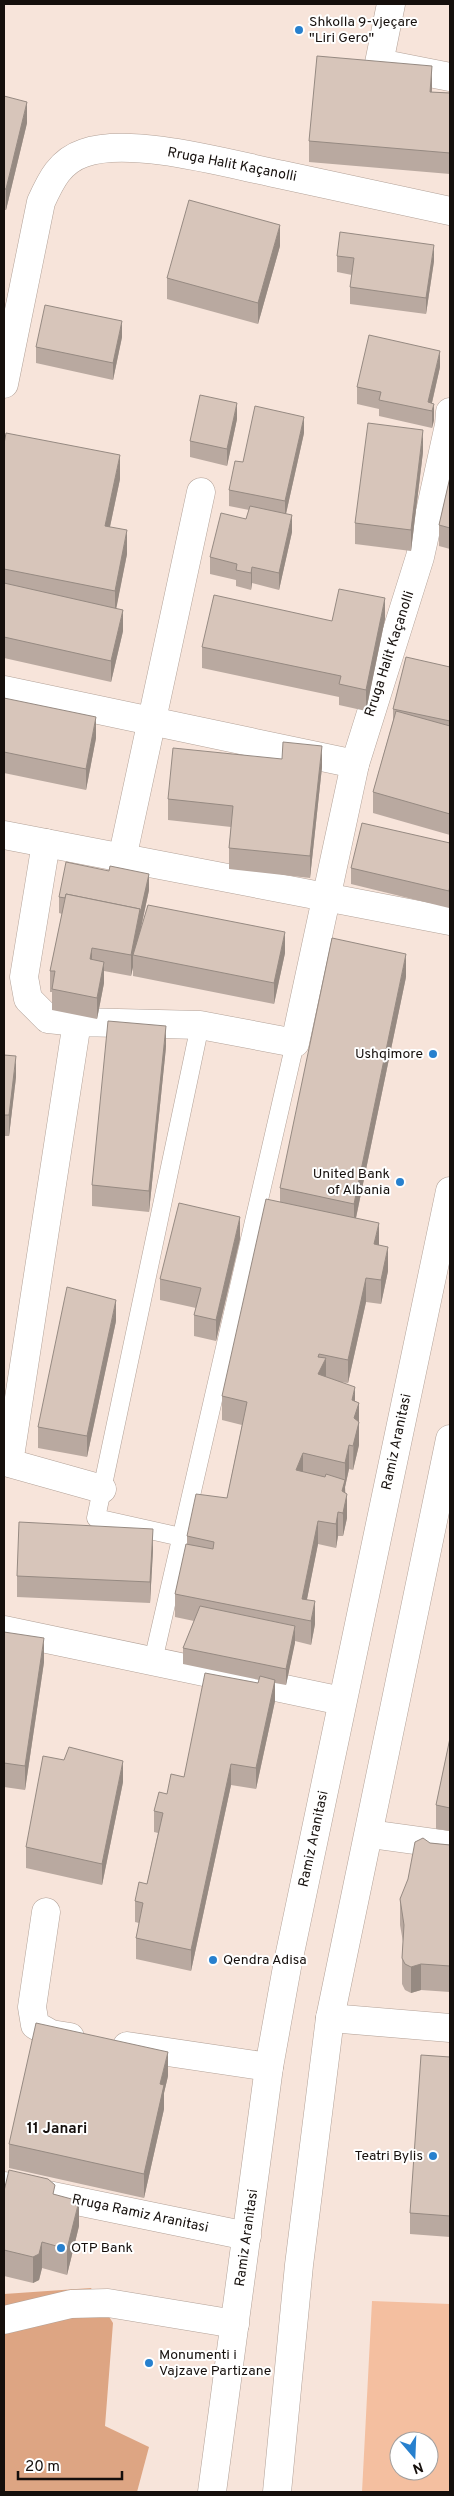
<svg xmlns="http://www.w3.org/2000/svg" width="454" height="2496" viewBox="0 0 454 2496" font-family="Overpass,sans-serif">
<style>
.green{fill:#f4bfa0;fill-rule:evenodd}
.forest{fill:#dda583}
.lines{fill:none;stroke-linecap:round;stroke-linejoin:round}
.service-casing{stroke:#b3a298;stroke-width:19}
.minor-casing{stroke:#b3a298;stroke-width:29}
.secondary-casing{stroke:#b3a298;stroke-width:29}
.service{stroke:#fff;stroke-width:18}
.minor{stroke:#fff;stroke-width:28}
.secondary{stroke:#fff;stroke-width:28}
.wall{fill:#b9a9a0}
.shaded-wall{fill:#968a82}
.building{fill:#d7c5ba;stroke:#968a82}
.poi-dot{fill:#2780ce;stroke:#fff;stroke-width:2}
.labels{text-anchor:middle;dominant-baseline:central;stroke-width:4;stroke-linejoin:round;paint-order:stroke}
.poi-label{font-size:14px;fill:#150f0c;stroke:#fff;text-anchor:start}
.street-label{font-size:14px;fill:#150f0c;stroke:#fff}
.neighbourhood-label{font-size:15px;font-weight:bold;fill:#150f0c;stroke:#fff}
</style>
<rect width="100%" height="100%" fill="#f7e4da"/>
<!-- green -->
<path class="green" d="M 372,2301 L 450,2304 L 450,2492 L 362,2492 ZM 399,2441 L 429,2441 L 429,2471 L 399,2471 Z"/>
<!-- forest -->
<path class="forest" d="M 91,2288 L 113,2323 L 105,2426 L 149,2447 L 137,2492 L 4,2492 L 4,2294 Z"/>
<g class="lines">
<!-- service casing -->
<g class="service-casing">
<g id="service">
<path d="M 181,1537 L 96,1518 L 200,1025"/>
<path d="M 153,1661 L 295,1043"/>
</g>
</g>
<!-- minor casing -->
<g class="minor-casing">
<g id="minor">
<path d="M 391,4 L 379,63 L 450,77"/>
<path d="M 4,384 L 41,202 C 51,180 60,161 84,153 C 132,136 232,165 283,175 C 339,187 394,199 450,211"/>
<path d="M 4,690 L 355,764"/>
<path d="M 4,835 L 450,921"/>
<path d="M 46,843 L 24,977 L 28,999 L 48,1019 L 77,1022"/>
<path d="M 122,859 L 201,492"/>
<path d="M 102,1489 L 9,1463 L 77,1022 L 200,1025 L 295,1043 L 355,764 L 420,557 L 449,425 L 450,412"/>
<path d="M 4,1630 L 342,1701"/>
<path d="M 370,1834 L 450,1845"/>
<path d="M 46,1912 L 32,2007 L 35,2025 L 51,2034 L 70,2037"/>
<path d="M 330,2018 L 450,2028"/>
<path d="M 127,2046 L 269,2067"/>
<path d="M 4,2186 L 247,2236"/>
<path d="M 4,2320 L 71,2304 L 108,2303 L 235,2324"/>
</g>
</g>
<!-- secondary casing -->
<g class="secondary-casing">
<g id="secondary">
<path d="M 212,2492 L 269,2067 L 287,1967 L 450,1191"/>
<path d="M 277,2492 L 299,2265 L 330,2018 L 450,1439"/>
</g>
</g>
<!-- service -->
<use href="#service" class="service"/>
<!-- minor -->
<use href="#minor" class="minor"/>
<!-- secondary -->
<use href="#secondary" class="secondary"/>
</g>
<!-- wall -->
<g class="wall">
<path d="M 432,87 L 432,92 L 450,93 L 450,174 L 309,162 L 309,141 Z"/>
<path d="M 4,96 L 27,123 L 6,210 L 4,210 Z"/>
<path d="M 280,246 L 258,324 L 167,299 L 167,278 Z"/>
<path d="M 337,256 L 434,261 L 426,314 L 350,304 L 350,287 L 352,275 L 337,272 Z"/>
<path d="M 122,337 L 113,380 L 36,363 L 36,347 Z"/>
<path d="M 440,367 L 432,403 L 434,420 L 432,428 L 379,416 L 379,409 L 357,404 L 357,387 Z"/>
<path d="M 237,419 L 227,466 L 190,457 L 190,441 Z"/>
<path d="M 304,433 L 286,514 L 292,532 L 279,590 L 252,583 L 251,590 L 236,586 L 236,580 L 210,574 L 210,557 L 246,519 L 249,510 L 229,506 L 229,490 L 243,462 Z"/>
<path d="M 4,444 L 120,479 L 110,527 L 127,554 L 116,608 L 123,631 L 111,682 L 4,658 Z"/>
<path d="M 423,452 L 411,551 L 355,544 L 355,523 Z"/>
<path d="M 450,477 L 450,549 L 439,546 L 439,525 Z"/>
<path d="M 385,619 L 366,711 L 339,705 L 339,697 L 202,668 L 202,647 L 332,621 Z"/>
<path d="M 450,667 L 450,835 L 373,813 L 373,792 L 393,721 L 393,709 Z"/>
<path d="M 4,698 L 96,738 L 86,790 L 4,773 Z"/>
<path d="M 322,767 L 310,878 L 229,869 L 229,848 L 231,827 L 168,820 L 168,799 Z"/>
<path d="M 450,843 L 450,902 L 449,908 L 351,884 L 351,868 Z"/>
<path d="M 109,871 L 149,890 L 141,928 L 285,953 L 274,1004 L 133,976 L 133,967 L 131,976 L 104,971 L 104,983 L 97,1019 L 52,1010 L 52,992 L 50,992 L 50,971 L 62,914 L 59,913 L 59,897 Z"/>
<path d="M 406,977 L 356,1218 L 379,1245 L 388,1271 L 381,1304 L 366,1302 L 348,1383 L 339,1382 L 355,1401 L 359,1403 L 359,1445 L 353,1470 L 349,1469 L 345,1487 L 345,1486 L 347,1518 L 343,1536 L 338,1536 L 336,1548 L 318,1544 L 307,1599 L 315,1624 L 311,1645 L 295,1641 L 286,1685 L 275,1683 L 275,1701 L 256,1789 L 231,1785 L 191,1971 L 136,1959 L 136,1938 L 139,1923 L 135,1922 L 135,1901 L 147,1884 L 158,1833 L 154,1832 L 154,1811 L 167,1794 L 184,1777 L 258,1683 L 259,1680 L 183,1664 L 183,1648 L 194,1621 L 175,1617 L 175,1594 L 187,1544 L 187,1536 L 227,1498 L 242,1425 L 222,1420 L 222,1396 L 280,1202 L 280,1188 Z"/>
<path d="M 166,1047 L 149,1212 L 92,1206 L 92,1185 Z"/>
<path d="M 4,1055 L 16,1077 L 9,1136 L 4,1136 Z"/>
<path d="M 240,1239 L 216,1341 L 194,1336 L 194,1315 L 196,1308 L 160,1300 L 160,1279 Z"/>
<path d="M 116,1321 L 87,1457 L 38,1448 L 38,1427 Z"/>
<path d="M 153,1550 L 150,1603 L 17,1597 L 17,1576 Z"/>
<path d="M 4,1632 L 44,1662 L 25,1790 L 4,1787 Z"/>
<path d="M 450,1738 L 450,1831 L 436,1829 L 436,1805 Z"/>
<path d="M 123,1782 L 102,1885 L 26,1868 L 26,1847 Z"/>
<path d="M 430,1843 L 450,1845 L 450,1992 L 421,1990 L 411,1993 L 405,1990 L 402,1984 L 402,1958 L 403,1942 L 400,1925 L 400,1899 Z"/>
<path d="M 450,2057 L 450,2237 L 410,2234 L 410,2213 Z"/>
<path d="M 168,2076 L 164,2093 L 164,2109 L 144,2198 L 9,2168 L 9,2144 Z"/>
<path d="M 4,2191 L 55,2195 L 79,2226 L 67,2275 L 42,2268 L 39,2280 L 33,2283 L 4,2276 Z"/>
</g>
<!-- shaded-wall -->
<g class="shaded-wall">
<path d="M 432,66 L 432,87 L 430,113 L 430,92 Z"/>
<path d="M 27,102 L 27,123 L 6,210 L 6,189 Z"/>
<path d="M 280,225 L 280,246 L 258,324 L 258,303 Z"/>
<path d="M 434,245 L 434,261 L 426,314 L 426,298 Z"/>
<path d="M 122,321 L 122,337 L 113,380 L 113,363 Z"/>
<path d="M 440,351 L 440,367 L 430,411 L 428,402 Z"/>
<path d="M 237,403 L 237,419 L 227,466 L 227,449 Z"/>
<path d="M 434,404 L 434,420 L 432,428 L 432,411 Z"/>
<path d="M 304,417 L 304,433 L 285,518 L 285,501 Z"/>
<path d="M 423,430 L 423,452 L 411,551 L 411,530 Z"/>
<path d="M 120,455 L 120,479 L 105,550 L 105,526 Z"/>
<path d="M 292,515 L 292,532 L 279,590 L 279,573 Z"/>
<path d="M 127,530 L 127,554 L 115,615 L 115,591 Z"/>
<path d="M 252,567 L 252,583 L 251,590 L 251,573 Z"/>
<path d="M 385,598 L 385,619 L 366,711 L 366,690 Z"/>
<path d="M 123,610 L 123,631 L 111,682 L 111,661 Z"/>
<path d="M 96,717 L 96,738 L 86,790 L 86,769 Z"/>
<path d="M 322,746 L 322,767 L 310,878 L 310,856 Z"/>
<path d="M 149,874 L 149,890 L 135,955 L 133,955 L 133,967 L 131,976 L 131,955 L 140,909 Z"/>
<path d="M 450,885 L 450,902 L 449,908 L 449,891 Z"/>
<path d="M 285,932 L 285,953 L 274,1004 L 274,983 Z"/>
<path d="M 92,948 L 92,969 L 90,959 Z"/>
<path d="M 406,954 L 406,977 L 354,1227 L 354,1204 Z"/>
<path d="M 104,962 L 104,983 L 97,1019 L 97,998 Z"/>
<path d="M 166,1026 L 166,1047 L 149,1212 L 149,1191 Z"/>
<path d="M 16,1056 L 16,1077 L 9,1136 L 9,1115 Z"/>
<path d="M 240,1217 L 240,1239 L 216,1341 L 216,1320 Z"/>
<path d="M 379,1223 L 379,1247 L 374,1244 Z"/>
<path d="M 388,1247 L 388,1271 L 381,1304 L 381,1280 Z"/>
<path d="M 366,1278 L 366,1302 L 348,1383 L 348,1360 Z"/>
<path d="M 116,1300 L 116,1321 L 87,1457 L 87,1436 Z"/>
<path d="M 319,1354 L 319,1372 L 326,1358 L 326,1382 L 318,1398 L 318,1357 Z"/>
<path d="M 355,1387 L 355,1411 L 352,1400 Z"/>
<path d="M 359,1403 L 359,1445 L 353,1470 L 354,1418 Z"/>
<path d="M 349,1445 L 349,1469 L 345,1487 L 345,1463 Z"/>
<path d="M 303,1453 L 303,1476 L 296,1470 Z"/>
<path d="M 345,1480 L 345,1504 L 347,1494 L 347,1518 L 343,1536 L 343,1513 L 344,1507 L 342,1515 L 342,1491 Z"/>
<path d="M 338,1512 L 338,1536 L 336,1548 L 336,1524 Z"/>
<path d="M 318,1521 L 318,1544 L 303,1619 L 302,1599 Z"/>
<path d="M 153,1529 L 153,1550 L 150,1603 L 150,1582 Z"/>
<path d="M 315,1601 L 315,1624 L 311,1645 L 311,1621 Z"/>
<path d="M 295,1626 L 295,1643 L 286,1685 L 286,1669 Z"/>
<path d="M 44,1638 L 44,1662 L 25,1790 L 25,1766 Z"/>
<path d="M 275,1680 L 275,1701 L 256,1789 L 256,1768 Z"/>
<path d="M 123,1761 L 123,1782 L 102,1885 L 102,1864 Z"/>
<path d="M 231,1764 L 231,1785 L 191,1971 L 191,1950 Z"/>
<path d="M 421,1964 L 421,1990 L 411,1993 L 411,1967 Z"/>
<path d="M 168,2052 L 168,2076 L 164,2093 L 164,2109 L 144,2198 L 144,2174 L 160,2084 Z"/>
<path d="M 79,2201 L 79,2226 L 67,2275 L 67,2249 Z"/>
<path d="M 42,2242 L 42,2268 L 39,2280 L 33,2283 L 33,2257 Z"/>
</g>
<!-- building -->
<g class="building">
<path d="M 317,56 L 432,66 L 430,92 L 450,93 L 450,153 L 309,141 Z"/>
<path d="M 4,96 L 27,102 L 6,189 L 4,189 Z"/>
<path d="M 189,200 L 280,225 L 258,303 L 167,278 Z"/>
<path d="M 340,232 L 434,245 L 426,298 L 350,287 L 354,258 L 337,256 Z"/>
<path d="M 45,305 L 122,321 L 113,363 L 36,347 Z"/>
<path d="M 369,335 L 440,351 L 428,402 L 434,404 L 432,411 L 379,400 L 381,392 L 357,387 Z"/>
<path d="M 200,395 L 237,403 L 227,449 L 190,441 Z"/>
<path d="M 255,406 L 304,417 L 285,501 L 229,490 L 235,461 L 243,462 Z"/>
<path d="M 368,423 L 423,430 L 411,530 L 355,523 Z"/>
<path d="M 6,433 L 120,455 L 105,526 L 127,530 L 115,591 L 4,569 L 4,444 Z"/>
<path d="M 450,477 L 450,528 L 439,525 Z"/>
<path d="M 250,506 L 292,515 L 279,573 L 252,567 L 251,573 L 236,570 L 237,564 L 210,557 L 221,513 L 246,519 Z"/>
<path d="M 4,583 L 123,610 L 111,661 L 4,637 Z"/>
<path d="M 339,589 L 385,598 L 366,690 L 339,684 L 341,676 L 202,647 L 214,595 L 332,621 Z"/>
<path d="M 406,657 L 450,667 L 450,721 L 393,709 Z"/>
<path d="M 4,698 L 96,717 L 86,769 L 4,752 Z"/>
<path d="M 396,711 L 450,726 L 450,814 L 373,792 Z"/>
<path d="M 283,742 L 322,746 L 310,856 L 229,848 L 233,806 L 168,799 L 173,748 L 282,759 Z"/>
<path d="M 362,823 L 450,843 L 450,885 L 449,891 L 351,868 Z"/>
<path d="M 66,862 L 109,871 L 110,866 L 149,874 L 140,914 L 140,909 L 66,894 L 65,898 L 59,897 Z"/>
<path d="M 66,894 L 140,909 L 131,955 L 92,948 L 90,959 L 104,962 L 97,998 L 52,989 L 55,971 L 50,971 Z"/>
<path d="M 148,905 L 285,932 L 274,983 L 133,955 Z"/>
<path d="M 332,938 L 406,954 L 354,1204 L 280,1188 Z"/>
<path d="M 108,1021 L 166,1026 L 149,1191 L 92,1185 Z"/>
<path d="M 4,1055 L 16,1056 L 9,1115 L 4,1115 Z"/>
<path d="M 266,1199 L 379,1223 L 374,1244 L 388,1247 L 381,1280 L 366,1278 L 348,1360 L 319,1354 L 318,1357 L 326,1358 L 318,1374 L 355,1387 L 352,1400 L 359,1403 L 354,1418 L 359,1422 L 353,1446 L 349,1445 L 345,1463 L 303,1453 L 296,1470 L 325,1477 L 326,1474 L 345,1480 L 342,1491 L 347,1494 L 343,1513 L 338,1512 L 336,1524 L 318,1521 L 302,1599 L 315,1601 L 311,1621 L 175,1594 L 186,1544 L 213,1549 L 214,1542 L 187,1536 L 196,1494 L 227,1498 L 247,1402 L 222,1396 Z"/>
<path d="M 179,1203 L 240,1217 L 216,1320 L 194,1315 L 201,1288 L 160,1279 Z"/>
<path d="M 67,1287 L 116,1300 L 87,1436 L 38,1427 Z"/>
<path d="M 19,1522 L 153,1529 L 150,1582 L 17,1576 Z"/>
<path d="M 200,1606 L 295,1626 L 286,1669 L 183,1648 Z"/>
<path d="M 4,1632 L 44,1638 L 25,1766 L 4,1763 Z"/>
<path d="M 205,1673 L 258,1683 L 260,1676 L 275,1680 L 256,1768 L 231,1764 L 191,1950 L 136,1938 L 143,1903 L 135,1901 L 139,1882 L 147,1884 L 163,1813 L 154,1811 L 159,1792 L 167,1794 L 171,1774 L 184,1777 Z"/>
<path d="M 450,1738 L 450,1808 L 436,1805 Z"/>
<path d="M 69,1747 L 123,1761 L 102,1864 L 26,1847 L 43,1756 L 64,1760 Z"/>
<path d="M 423,1838 L 430,1843 L 450,1845 L 450,1966 L 421,1964 L 411,1967 L 405,1964 L 402,1958 L 404,1925 L 400,1899 L 408,1879 L 415,1842 Z"/>
<path d="M 36,2023 L 168,2052 L 160,2084 L 164,2085 L 144,2174 L 9,2144 Z"/>
<path d="M 421,2055 L 450,2057 L 450,2216 L 410,2213 Z"/>
<path d="M 9,2170 L 48,2179 L 55,2185 L 53,2194 L 79,2201 L 67,2249 L 42,2242 L 39,2254 L 33,2257 L 4,2250 L 4,2191 Z"/>
</g>
<!-- markers -->
<g class="poi-dot">
<circle cx="299" cy="30" r="5"/>
<circle cx="433" cy="1054" r="5"/>
<circle cx="400" cy="1182" r="5"/>
<circle cx="213" cy="1960" r="5"/>
<circle cx="433" cy="2156" r="5"/>
<circle cx="61" cy="2248" r="5"/>
<circle cx="149" cy="2363" r="5"/>
</g>
<g class="labels">
<!-- poi labels -->
<g class="poi-label">
<text x="309" y="22">Shkolla 9-vjeçare<tspan x="309" dy="16">"Liri Gero"</tspan></text>
<text x="423" y="1054" text-anchor="end">Ushqimore</text>
<text x="390" y="1174" text-anchor="end">United Bank<tspan x="390" dy="16">of Albania</tspan></text>
<text x="223" y="1960">Qendra Adisa</text>
<text x="423" y="2156" text-anchor="end">Teatri Bylis</text>
<text x="71" y="2248">OTP Bank</text>
<text x="159" y="2355">Monumenti i<tspan x="159" dy="16">Vajzave Partizane</tspan></text>
</g>
<!-- street labels -->
<g class="street-label">
<text transform="translate(232 165) rotate(11)">Rruga Halit Kaçanolli</text>
<text transform="translate(390 654) rotate(-72)">Rruga Halit Kaçanolli</text>
<text transform="translate(397 1442) rotate(-78)">Ramiz Aranitasi</text>
<text transform="translate(314 1839) rotate(-78)">Ramiz Aranitasi</text>
<text transform="translate(140 2214) rotate(12)">Rruga Ramiz Aranitasi</text>
<text transform="translate(247 2238) rotate(-82)">Ramiz Aranitasi</text>
</g>
<!-- neighbourhood labels -->
<g class="neighbourhood-label">
<text x="57" y="2129">11 Janari</text>
</g>
</g>
<!-- border -->
<rect width="454" height="2496" fill="none" stroke="#150f0c" stroke-width="10"/>
<!-- north arrow -->
<g transform="translate(414 2456) rotate(161)"><circle r="24" fill="#ffffff" stroke="#a19f9e"/>
<path d="M0-4L9 19L0 12L-9 19Z" fill="#2780ce"/>
<text y="-8" font-size="14" font-weight="bold" text-anchor="middle" fill="#150f0c">N</text>
</g>
<!-- scale -->
<path d="M18 2471v8h104v-8" fill="none" stroke="#150f0c" stroke-width="2.5"/>
<text x="25" y="2471" font-size="15" fill="#150f0c" stroke="#ffffff" stroke-width="4" paint-order="stroke">20 m</text>
</svg>
